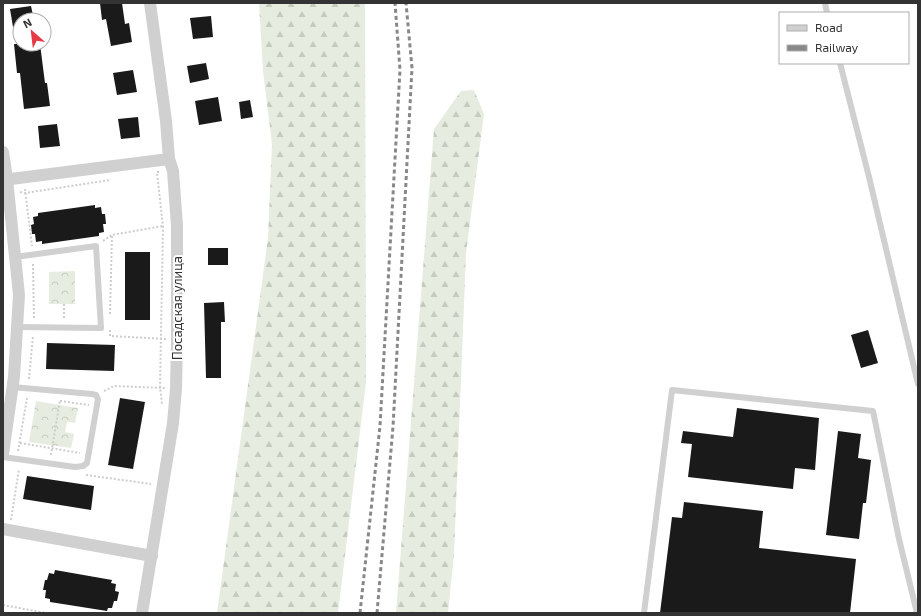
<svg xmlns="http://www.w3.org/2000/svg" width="921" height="616" viewBox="0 0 921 616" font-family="'Exo 2',sans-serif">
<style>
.forest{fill:url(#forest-firs)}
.park{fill:url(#park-crowns)}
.building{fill:#1a1a1a}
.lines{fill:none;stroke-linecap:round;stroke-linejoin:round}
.path{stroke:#cdcdcd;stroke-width:2;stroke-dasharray:2 2;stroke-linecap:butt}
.lane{stroke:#d0d0d0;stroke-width:6}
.street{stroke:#d0d0d0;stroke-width:12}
.rail{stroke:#888;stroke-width:3;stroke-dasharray:4 3;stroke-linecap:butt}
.labels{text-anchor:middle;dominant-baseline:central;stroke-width:4;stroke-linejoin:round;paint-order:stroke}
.street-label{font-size:13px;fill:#333;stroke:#fff}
</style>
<defs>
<pattern id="forest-firs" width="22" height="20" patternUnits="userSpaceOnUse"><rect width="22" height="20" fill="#e6ecdf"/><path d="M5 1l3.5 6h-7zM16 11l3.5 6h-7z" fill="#c6cbc0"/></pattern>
<pattern id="park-crowns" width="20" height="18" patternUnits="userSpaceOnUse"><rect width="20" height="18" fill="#e6ecdf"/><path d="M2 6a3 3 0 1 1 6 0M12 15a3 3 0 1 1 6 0" fill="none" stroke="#c6cbc0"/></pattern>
</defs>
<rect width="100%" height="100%" fill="#fff"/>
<!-- forest -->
<g class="forest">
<path d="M 259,3 L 365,3 L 366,382 L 338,613 L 217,613 L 268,238 L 272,144 L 263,71 Z"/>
<path d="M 474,90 L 484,114 L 466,253 L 454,554 L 448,613 L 396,613 L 434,129 L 461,91 Z"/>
</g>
<!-- park -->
<g class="park">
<path d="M 75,271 L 75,304 L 49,304 L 49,272 Z"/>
<path d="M 36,401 L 78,408 L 75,423 L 67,422 L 65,432 L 74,434 L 71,448 L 29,442 Z"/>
</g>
<!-- building -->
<g class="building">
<path d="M 100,3 L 122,3 L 125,24 L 129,23 L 132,42 L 111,46 L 106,19 L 102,20 Z"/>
<path d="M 31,6 L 34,20 L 20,20 L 20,39 L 15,39 L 10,9 Z"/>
<path d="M 211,16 L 213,37 L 193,39 L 190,18 Z"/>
<path d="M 14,44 L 40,44 L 45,83 L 47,83 L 50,106 L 24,109 L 20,73 L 17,73 Z"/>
<path d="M 206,63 L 209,79 L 190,83 L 187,66 Z"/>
<path d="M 133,70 L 137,92 L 117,95 L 113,73 Z"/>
<path d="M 218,97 L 222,121 L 199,125 L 195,101 Z"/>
<path d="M 250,100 L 253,117 L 241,119 L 239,102 Z"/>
<path d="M 138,117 L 140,137 L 121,139 L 118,119 Z"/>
<path d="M 57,124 L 60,146 L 40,148 L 38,126 Z"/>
<path d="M 95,205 L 95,208 L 101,207 L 102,214 L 105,214 L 106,224 L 103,224 L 104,232 L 99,233 L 99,236 L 42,244 L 42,241 L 36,242 L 35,234 L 32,234 L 31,225 L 34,224 L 33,217 L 38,216 L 38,213 Z"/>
<rect x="208" y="248" width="20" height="17"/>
<rect x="125" y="252" width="25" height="68"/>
<path d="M 224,302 L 225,322 L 221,322 L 221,378 L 206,378 L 204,303 Z"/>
<path d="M 868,330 L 878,363 L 861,368 L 851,335 Z"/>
<path d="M 47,343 L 115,345 L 114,371 L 46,369 Z"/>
<path d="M 120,398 L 145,402 L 133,469 L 108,465 Z"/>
<path d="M 737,408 L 819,418 L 815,470 L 795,468 L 793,489 L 688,477 L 692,444 L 681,443 L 683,431 L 733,437 Z"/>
<path d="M 838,431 L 861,434 L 858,458 L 871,460 L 866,503 L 863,503 L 859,539 L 826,535 Z"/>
<path d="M 27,476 L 94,486 L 91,510 L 23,499 Z"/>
<path d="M 684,502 L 763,511 L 759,548 L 856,559 L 850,613 L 660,613 L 672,517 L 682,518 Z"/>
<path d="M 55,570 L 112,580 L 111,583 L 116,584 L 115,591 L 119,592 L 117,601 L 114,601 L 112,608 L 108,608 L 107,611 L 50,602 L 50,599 L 45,598 L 46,590 L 43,590 L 45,580 L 47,580 L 49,573 L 54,574 Z"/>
</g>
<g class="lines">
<!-- path -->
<g class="path">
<path d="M 159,172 L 157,172 L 163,227 L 160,387 L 162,404"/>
<path d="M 25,189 L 32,246"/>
<path d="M 20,192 L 25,193 L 110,180"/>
<path d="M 103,241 L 112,235"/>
<path d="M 33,264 L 34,320"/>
<path d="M 64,304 L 64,318"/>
<path d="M 110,314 L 112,235 L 163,226"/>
<path d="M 110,330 L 110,336 L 166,339"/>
<path d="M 29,379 L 33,336"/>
<path d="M 104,391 L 114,386 L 165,388"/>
<path d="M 60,401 L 89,405"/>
<path d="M 20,443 L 80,453"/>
<path d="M 18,451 L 27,398"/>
<path d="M 51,455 L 60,400"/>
<path d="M 86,475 L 151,484"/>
<path d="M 11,520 L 19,469"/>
<path d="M 3,605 L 46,613"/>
</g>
<!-- lane -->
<g class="lane">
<path d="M 825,3 L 827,13"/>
<path d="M 840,63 L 869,177 L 918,384"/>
<path d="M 15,257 L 96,246 L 101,328 L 17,327"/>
<path d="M 3,457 L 75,467 L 83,466 L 87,463 L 98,399 L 96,395 L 92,394 L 12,387"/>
<path d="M 644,613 L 672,390 L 873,411 L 899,539 L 917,613"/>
</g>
<!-- street -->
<g class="street">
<path d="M 3,152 L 7,179 L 19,295 L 14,377 L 3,454"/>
<path d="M 3,180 L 169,159"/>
<path d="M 3,529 L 152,556"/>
<path d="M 142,613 L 173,423 L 176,389 L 177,340 L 177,226 L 173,171 L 169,159 L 166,121 L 150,3"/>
</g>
<!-- rail -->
<g class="rail">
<path d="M 360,613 L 380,426 L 400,70 L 395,3"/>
<path d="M 377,613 L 393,427 L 412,68 L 406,3"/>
</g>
</g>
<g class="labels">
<!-- street labels -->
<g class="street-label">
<text transform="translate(177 308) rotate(-90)">Посадская улица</text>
</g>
</g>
<!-- border -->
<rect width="921" height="616" fill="none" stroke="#333333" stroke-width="8"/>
<!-- legend -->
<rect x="779" y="12" width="130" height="52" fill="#ffffff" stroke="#adadad"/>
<rect x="787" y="25" width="20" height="6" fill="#d0d0d0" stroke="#adadad"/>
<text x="815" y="32" font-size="12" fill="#333333">Road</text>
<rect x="787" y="45" width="20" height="6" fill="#888888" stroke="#adadad"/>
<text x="815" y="52" font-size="12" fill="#333333">Railway</text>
<!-- north arrow -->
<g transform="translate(32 32) rotate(332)"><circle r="19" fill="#ffffff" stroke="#adadad"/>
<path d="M0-3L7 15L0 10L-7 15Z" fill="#e63946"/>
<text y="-6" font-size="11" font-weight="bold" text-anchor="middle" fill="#333333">N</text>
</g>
</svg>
